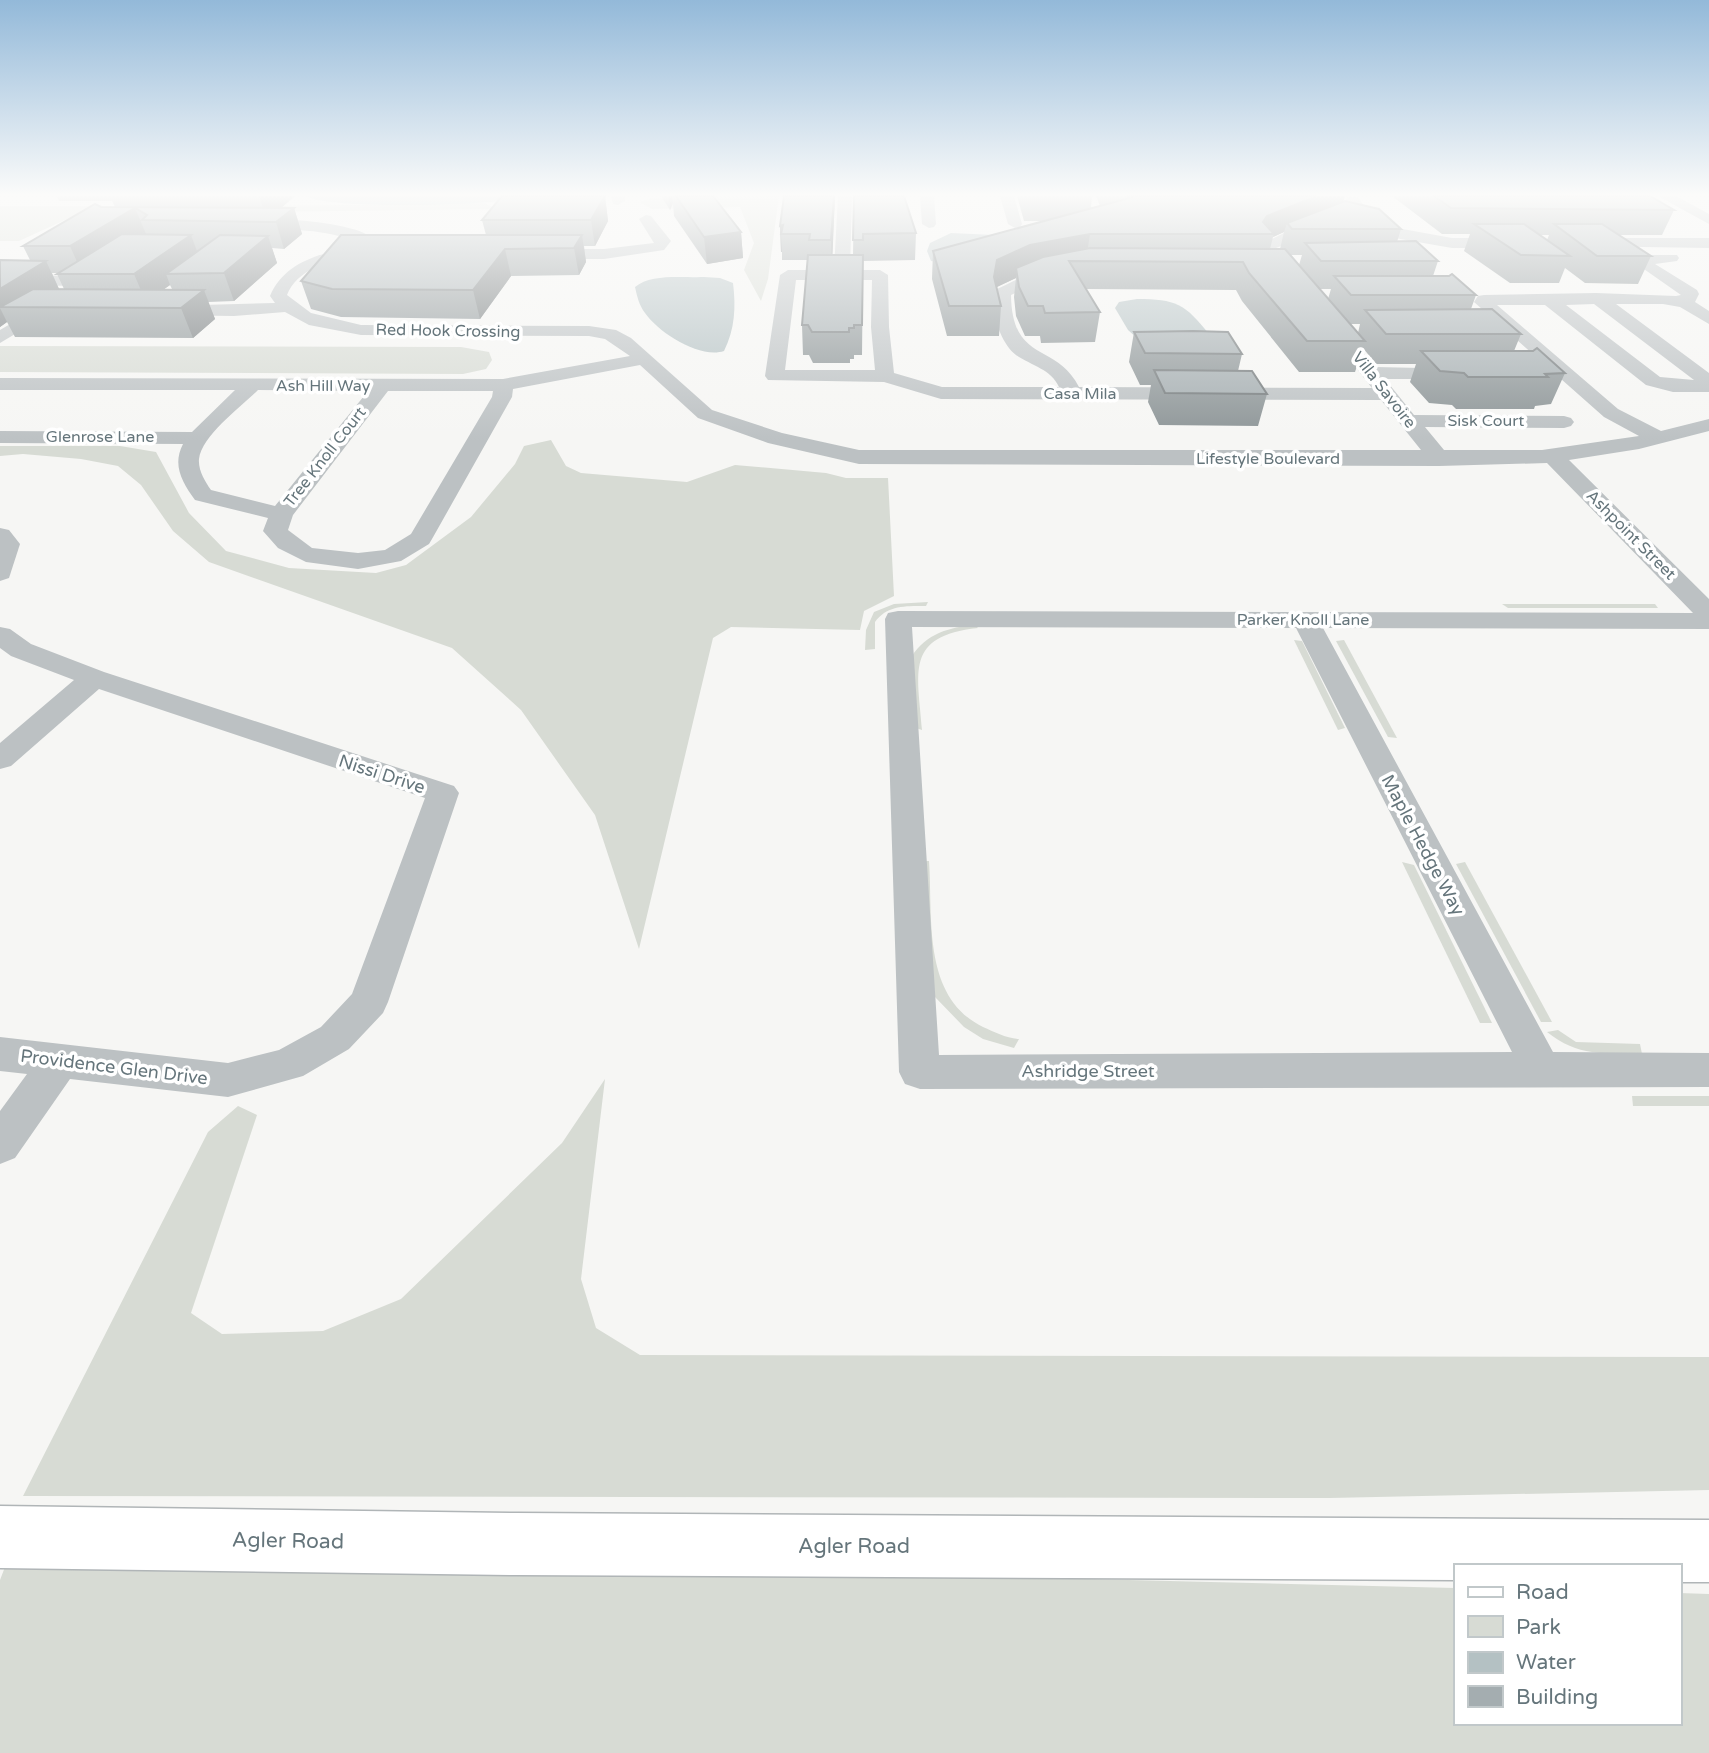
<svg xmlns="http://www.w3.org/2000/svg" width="1709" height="1753" viewBox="0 0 1709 1753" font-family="'Varela Round',sans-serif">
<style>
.green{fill:#d7dbd4}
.water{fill:#b4c1c3}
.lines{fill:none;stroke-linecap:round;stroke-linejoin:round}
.major-casing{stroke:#b0b5b7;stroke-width:3}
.minor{fill:#bcc1c3;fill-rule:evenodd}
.major{fill:#fff;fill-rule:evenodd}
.wall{fill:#8d9597;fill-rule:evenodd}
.shaded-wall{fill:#73797b}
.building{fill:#a4adb0;stroke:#73797b;stroke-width:2}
.labels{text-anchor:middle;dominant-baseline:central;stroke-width:7;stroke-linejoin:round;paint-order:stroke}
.far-street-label{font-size:16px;fill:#65757b;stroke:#fff}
.street-label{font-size:18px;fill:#65757b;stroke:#fff}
.near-street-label{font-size:21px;fill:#65757b;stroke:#fff}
</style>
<rect width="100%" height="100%" fill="#f6f6f4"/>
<!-- green -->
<g class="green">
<path d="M 779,196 L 768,279 L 761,301 L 744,270 L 754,243 L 740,207 L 652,209 L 639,202 L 653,198 Z"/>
<path d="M 484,203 L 497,209 L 78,214 L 19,241 L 0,241 L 0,206 L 273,206 Z"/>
<path d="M 0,346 L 461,347 L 489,352 L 492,360 L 486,369 L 463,374 L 0,372 Z"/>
<path d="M 551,440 L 566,466 L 581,473 L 687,482 L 735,465 L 826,473 L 846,478 L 888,478 L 894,596 L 864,611 L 860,630 L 731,627 L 713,638 L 639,949 L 595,815 L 521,710 L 452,648 L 209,562 L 173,531 L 141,485 L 118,466 L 81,459 L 23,454 L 0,456 L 0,446 L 120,446 L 156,452 L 189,513 L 226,551 L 289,568 L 376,573 L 406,565 L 471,517 L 515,464 L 524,446 Z"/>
<path d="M 928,602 L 926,606 C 906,606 887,605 875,622 L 875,649 L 865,650 L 866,630 L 874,612 L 894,604 Z"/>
<path d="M 1502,604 L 1655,604 L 1658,608 L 1508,608 Z"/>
<path d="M 975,625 L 978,628 C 904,636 918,672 922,730 L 913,727 L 912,656 C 926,634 949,627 975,625 Z"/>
<path d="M 1294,640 L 1302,641 L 1345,728 L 1338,730 Z"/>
<path d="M 1344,640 L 1397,738 L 1388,737 L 1336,641 Z"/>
<path d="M 919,861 L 929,861 C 933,919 922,997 983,1027 C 994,1032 1006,1038 1019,1039 L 1014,1048 L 983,1039 L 964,1027 L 935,997 Z"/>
<path d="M 1402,862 L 1414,865 L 1492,1023 L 1480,1023 Z"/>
<path d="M 1465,862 L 1552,1022 L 1541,1022 L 1456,864 Z"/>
<path d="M 1558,1030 L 1576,1042 L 1640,1044 L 1642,1054 C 1604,1053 1578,1057 1547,1032 Z"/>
<path d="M 605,1079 L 581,1279 L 596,1328 L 640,1355 L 1709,1357 L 1709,1490 L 1330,1498 L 23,1496 L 208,1132 L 238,1106 L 257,1115 L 191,1313 L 222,1334 L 323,1331 L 401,1299 L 562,1143 Z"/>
<path d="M 1632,1096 L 1709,1096 L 1709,1106 L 1633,1106 Z"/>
<path d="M 54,1554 L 1455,1588 L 1455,1723 L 1679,1723 L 1679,1593 L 1709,1594 L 1709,1753 L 0,1753 L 0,1580 L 5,1567 Z"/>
</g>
<!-- water -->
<g class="water">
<path d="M 307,196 L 530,196 C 504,206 326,210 307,196 Z"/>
<path d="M 951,233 L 994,235 L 938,262 L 931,261 L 927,251 L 930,243 Z"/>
<path d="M 704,277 L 720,278 L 733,283 C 736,307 735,329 724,351 C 700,359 659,333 645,313 C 639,305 637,296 635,287 C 651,273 684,278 704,277 Z"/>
<path d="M 1137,299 C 1176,299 1185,304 1209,334 L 1146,346 L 1128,330 L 1115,308 L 1119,302 Z"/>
</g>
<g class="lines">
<!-- major casing -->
<g class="major-casing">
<path id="major" d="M 0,1506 L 517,1513 L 1709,1520 L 1709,1582 L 1679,1582 L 1679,1566 L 1455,1566 L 1455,1580 L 517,1575 L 0,1568 Z"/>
</g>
<!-- minor -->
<g class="minor">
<path d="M 611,196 L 625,196 L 625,201 L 618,205 L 613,204 Z"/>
<path d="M 838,196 L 852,196 L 850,270 L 880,270 L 888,275 L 889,327 L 894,373 L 942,387 L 1059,387 C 1051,369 1032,366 1016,355 C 1000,343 988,307 997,289 C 1017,280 1043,264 1066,270 L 1068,273 L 1066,276 L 1039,282 L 1011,295 C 1012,364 1056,342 1079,387 L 1372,388 L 1320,322 L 1329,317 L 1335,318 L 1375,367 L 1469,369 L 1472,373 L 1462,379 L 1385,379 L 1414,415 L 1564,416 L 1571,418 L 1574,422 L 1571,426 L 1564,428 L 1425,427 L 1444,450 L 1542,450 L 1639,436 L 1604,417 L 1474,302 L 1478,296 L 1484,295 L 1596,293 L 1676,296 L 1681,295 L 1631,260 L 1639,255 L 1677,255 L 1679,258 L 1677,261 L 1655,264 L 1697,290 L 1699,294 L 1695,302 L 1709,311 L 1709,324 L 1680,307 L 1663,304 L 1616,304 L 1709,373 L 1709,392 L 1673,392 L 1646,385 L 1545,305 L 1497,305 L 1618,409 L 1661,431 L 1709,419 L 1709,431 L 1639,449 L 1569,460 L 1709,599 L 1709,629 L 1323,628 L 1553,1052 L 1709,1053 L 1709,1087 L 920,1089 L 905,1084 L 899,1072 L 885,619 L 888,613 L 898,611 L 1693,613 L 1547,463 L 1439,466 L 859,464 L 768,443 L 698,418 L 640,365 L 513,389 L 512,397 L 432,539 L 429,544 L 401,561 L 358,569 L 306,562 L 278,548 L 263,531 L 268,518 L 195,500 C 182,482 172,465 183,444 L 0,443 L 0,431 L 192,432 L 235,390 L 0,390 L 0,378 L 503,379 L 630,356 L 605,339 L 589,336 L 361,335 L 309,325 L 285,312 L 234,316 L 159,315 L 156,311 L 165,306 L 275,303 L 270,296 C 285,260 325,252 360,246 L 358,242 C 324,229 289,229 253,229 L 246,225 C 259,213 353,223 369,236 C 373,239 375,246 378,250 C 371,256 361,255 352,256 C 327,261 297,270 287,295 L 311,313 L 361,325 L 589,326 L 616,330 L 631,338 L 712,410 L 782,433 L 859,450 L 1421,450 L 1381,400 L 941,399 L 884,382 L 768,380 L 765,376 L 780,275 L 788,270 L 834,270 ZM 796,280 L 872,280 L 871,327 L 875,370 L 785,370 ZM 1594,304 L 1694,380 L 1660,377 L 1566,305 ZM 258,390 L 368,391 L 275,506 L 211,490 C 205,481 198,470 199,459 C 202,435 241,407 258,390 ZM 388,391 L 493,391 L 492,397 L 411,534 L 385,550 L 358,553 L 312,548 L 288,530 L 293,515 ZM 912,627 L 1296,628 L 1512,1052 L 939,1055 Z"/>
<path d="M 920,196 L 934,196 L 936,224 L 934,227 L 929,228 L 922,224 Z"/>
<path d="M 1000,196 L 1014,196 L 1022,224 L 1020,227 L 1015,228 L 1008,224 Z"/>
<path d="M 1658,196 L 1676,196 L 1709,214 L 1709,224 Z"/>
<path d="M 1348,197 L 1358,197 L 1367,210 L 1365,213 L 1276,248 L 1302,279 L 1300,282 L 1288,282 L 1259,247 L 1262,244 L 1284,233 L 1352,208 L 1346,200 Z"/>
<path d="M 646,215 L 651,216 L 671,241 L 664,250 L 604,259 L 537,259 L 529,254 L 537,249 L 604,249 L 654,243 L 639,219 Z"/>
<path d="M 1353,220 L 1452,238 L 1515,238 L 1523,243 L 1515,248 L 1452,248 L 1389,237 L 1348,227 L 1346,224 Z"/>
<path d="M 1582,238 L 1709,238 L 1709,248 L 1577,246 L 1574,243 Z"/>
<path d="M 0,275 L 87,276 L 95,281 L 87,286 L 0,285 Z"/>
<path d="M 51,300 L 60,305 L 57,309 L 0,343 L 0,330 Z"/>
<path d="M 0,528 L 9,530 L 20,544 L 9,578 L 0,581 Z"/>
<path d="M 0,627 L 10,629 L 31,644 L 104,672 L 454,786 L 459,793 L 388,1002 L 383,1013 L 349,1049 L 303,1076 L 228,1097 L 70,1079 L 15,1158 L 0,1164 L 0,1111 L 27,1074 L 0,1071 L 0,1037 L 228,1063 L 279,1050 L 321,1027 L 352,994 L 425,798 L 99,689 L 11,766 L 0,769 L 0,743 L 74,680 L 11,656 L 0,648 Z"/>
</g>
<!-- major -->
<use href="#major" class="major"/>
</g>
<!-- wall -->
<g class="wall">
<path d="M 57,196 L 295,196 L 281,208 L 294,208 L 302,234 L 284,249 L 272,248 L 277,263 L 234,301 L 208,302 L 215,319 L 193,338 L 15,337 L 7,322 L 0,327 L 0,260 L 30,260 L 23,246 L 101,207 L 115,207 L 112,201 L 59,201 ZM 52,273 L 59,273 L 57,274 L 64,289 L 59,289 ZM 170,285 L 172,289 L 164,289 Z"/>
<path d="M 605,196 L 608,221 L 595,246 L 584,246 L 586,262 L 579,275 L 511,276 L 480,319 L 341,317 L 311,309 L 301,281 L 486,235 L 482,220 Z"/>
<path d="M 661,196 L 713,196 L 741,232 L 743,258 L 707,264 L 674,216 L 673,203 L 670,210 Z"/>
<path d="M 784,196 L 835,196 L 832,255 L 853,255 L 854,196 L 916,233 L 915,260 L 863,261 L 862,355 L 854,355 L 854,359 L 850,359 L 850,363 L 813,363 L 809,355 L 803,355 L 802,325 L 808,260 L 782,260 L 782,252 L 781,252 L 780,226 Z"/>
<path d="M 1017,196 L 1092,196 L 1091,208 L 1100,206 L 1096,196 L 1344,196 L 1343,202 L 1401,229 L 1397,242 L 1438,261 L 1433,276 L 1476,295 L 1471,309 L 1521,334 L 1514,351 L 1565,373 L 1551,404 L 1535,406 L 1534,409 L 1456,409 L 1452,405 L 1429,403 L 1410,382 L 1416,364 L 1376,364 L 1363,348 L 1355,372 L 1299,372 L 1242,301 L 1236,290 L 1086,289 L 1100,312 L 1095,342 L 1041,343 L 1040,336 L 1025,336 L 1016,316 L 1014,297 L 1016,278 L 996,287 L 1001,306 L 999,336 L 947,336 L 932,279 L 933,251 L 1045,221 L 1024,221 ZM 1284,232 L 1280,249 L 1270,249 L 1273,237 ZM 1291,255 L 1302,255 L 1299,265 ZM 1320,289 L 1331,289 L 1328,299 ZM 1350,324 L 1360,324 L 1358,333 Z"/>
<path d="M 1392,196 L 1650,196 L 1674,210 L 1662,235 L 1619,235 L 1651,256 L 1638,284 L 1585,283 L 1565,268 L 1559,283 L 1510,283 L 1464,251 L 1470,234 L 1442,234 ZM 1539,235 L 1549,235 L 1547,240 Z"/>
<path d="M 1134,332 L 1242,354 L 1238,371 L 1267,394 L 1258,426 L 1159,425 L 1148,402 L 1151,385 L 1140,385 L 1129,362 Z"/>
</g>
<!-- shaded-wall -->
<g class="shaded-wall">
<path d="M 259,196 L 295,196 L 267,220 Z"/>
<path d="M 605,196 L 608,221 L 595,246 L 591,220 Z"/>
<path d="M 669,196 L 672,196 L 673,203 L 670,210 Z"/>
<path d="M 834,196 L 835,196 L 832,267 L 831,240 Z"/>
<path d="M 1317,196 L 1345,196 L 1341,209 L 1287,223 L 1284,232 L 1273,237 L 1274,234 L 1263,222 L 1267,216 Z"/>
<path d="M 135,208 L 146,234 L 82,273 L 70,246 Z"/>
<path d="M 294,208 L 302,234 L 284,249 L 276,222 Z"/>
<path d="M 783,225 L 781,234 L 782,252 L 781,252 L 780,226 Z"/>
<path d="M 741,232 L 743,258 L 707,264 L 704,237 Z"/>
<path d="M 1090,234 L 1086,260 L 1069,261 L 1016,268 L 1016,278 L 995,288 L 994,277 L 997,260 L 1030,245 Z"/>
<path d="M 191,235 L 201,262 L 166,274 L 170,285 L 146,302 L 134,274 Z"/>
<path d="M 582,235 L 586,262 L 579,275 L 574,248 Z"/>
<path d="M 268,236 L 277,263 L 234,301 L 224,273 Z"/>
<path d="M 505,249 L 511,276 L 480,319 L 473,290 Z"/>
<path d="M 46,261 L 59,289 L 0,307 L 0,289 Z"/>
<path d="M 204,290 L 215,319 L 193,338 L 181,308 Z"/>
<path d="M 0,308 L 7,322 L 0,327 Z"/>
</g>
<!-- building -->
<g class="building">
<path d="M 502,196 L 605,196 L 591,220 L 482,220 Z"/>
<path d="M 676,196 L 713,196 L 741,232 L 704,237 Z"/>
<path d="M 784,196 L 834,196 L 831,240 L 809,240 L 810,234 L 781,234 L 783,225 L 780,226 Z"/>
<path d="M 854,196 L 904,196 L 916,233 L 863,234 L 863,240 L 853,240 Z"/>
<path d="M 1126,196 L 1317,196 L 1267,216 L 1263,222 L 1274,234 L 1090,234 L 1030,245 L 997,260 L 994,277 L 1001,306 L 949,306 L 933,251 L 1133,197 Z"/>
<path d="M 1434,196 L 1650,196 L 1674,210 L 1451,208 Z"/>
<path d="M 1345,201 L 1379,209 L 1401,229 L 1292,229 L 1287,223 Z"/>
<path d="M 95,204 L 101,207 L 294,208 L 276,222 L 142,220 L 147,215 L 135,208 L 70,246 L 23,246 Z"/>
<path d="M 1474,224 L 1524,224 L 1570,256 L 1521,255 Z"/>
<path d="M 1554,224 L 1602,224 L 1651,256 L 1597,256 Z"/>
<path d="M 122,234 L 191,235 L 134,274 L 57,274 Z"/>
<path d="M 220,235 L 268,236 L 224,273 L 166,274 Z"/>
<path d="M 341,235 L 582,235 L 574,248 L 505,249 L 473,290 L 332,289 L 301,281 Z"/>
<path d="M 1416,241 L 1438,261 L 1321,261 L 1305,243 Z"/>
<path d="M 1090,248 L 1285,249 L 1365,341 L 1307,341 L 1249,273 L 1243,262 L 1069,261 L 1100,312 L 1045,313 L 1043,306 L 1028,306 L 1019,287 L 1016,268 L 1043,257 Z"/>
<path d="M 808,255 L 863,255 L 862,325 L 854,325 L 854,328 L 849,328 L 849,332 L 812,332 L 808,325 L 802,325 Z"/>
<path d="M 0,260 L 46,261 L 0,289 Z"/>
<path d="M 1452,274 L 1476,295 L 1351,295 L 1334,276 L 1449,276 Z"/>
<path d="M 33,289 L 204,290 L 181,308 L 0,307 Z"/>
<path d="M 1492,309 L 1521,334 L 1386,334 L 1365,310 Z"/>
<path d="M 1193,331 L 1228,332 L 1242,354 L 1145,353 L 1134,332 Z"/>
<path d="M 1537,348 L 1565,373 L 1545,374 L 1548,377 L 1468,377 L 1464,373 L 1440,371 L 1421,351 L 1533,351 Z"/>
<path d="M 1154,370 L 1252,371 L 1267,394 L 1165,393 Z"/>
</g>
<!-- sky -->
<linearGradient id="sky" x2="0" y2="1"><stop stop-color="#93b9d9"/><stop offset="0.44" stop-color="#fbfbfa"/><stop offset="1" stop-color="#fbfbfa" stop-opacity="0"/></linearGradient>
<rect width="1709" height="442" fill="url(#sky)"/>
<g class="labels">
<!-- far-street labels -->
<g class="far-street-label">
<text transform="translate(448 331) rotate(1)">Red Hook Crossing</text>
<text x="323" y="386">Ash Hill Way</text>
<text transform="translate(1384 390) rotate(52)">Villa Savoire</text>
<text x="1080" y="394">Casa Mila</text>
<text x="1486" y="421">Sisk Court</text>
<text x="100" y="437">Glenrose Lane</text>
<text transform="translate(325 457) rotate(-52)">Tree Knoll Court</text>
<text x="1268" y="459">Lifestyle Boulevard</text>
<text transform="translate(1631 535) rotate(45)">Ashpoint Street</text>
<text x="1303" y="620">Parker Knoll Lane</text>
</g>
<!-- street labels -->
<g class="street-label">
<text transform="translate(382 774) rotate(18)">Nissi Drive</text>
<text transform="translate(1423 845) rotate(62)">Maple Hedge Way</text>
<text transform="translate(114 1067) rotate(7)">Providence Glen Drive</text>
<text x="1088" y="1071">Ashridge Street</text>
</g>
<!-- near-street labels -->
<g class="near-street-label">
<text transform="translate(288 1541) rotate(1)">Agler Road</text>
<text x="854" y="1546">Agler Road</text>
</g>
</g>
<!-- legend -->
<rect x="1454" y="1564" width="228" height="161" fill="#ffffff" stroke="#c1c8ca" stroke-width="2"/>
<rect x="1468" y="1587" width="35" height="10" fill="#ffffff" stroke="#c1c8ca" stroke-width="2"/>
<text x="1516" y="1599" font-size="21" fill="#65757b">Road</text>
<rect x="1468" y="1616" width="35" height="21" fill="#d7dbd4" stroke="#c1c8ca" stroke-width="2"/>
<text x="1516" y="1634" font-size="21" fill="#65757b">Park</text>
<rect x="1468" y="1652" width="35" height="21" fill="#b4c1c3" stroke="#c1c8ca" stroke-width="2"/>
<text x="1516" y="1669" font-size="21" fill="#65757b">Water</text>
<rect x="1468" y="1686" width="35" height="21" fill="#a4adb0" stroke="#c1c8ca" stroke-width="2"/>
<text x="1516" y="1704" font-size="21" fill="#65757b">Building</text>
</svg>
